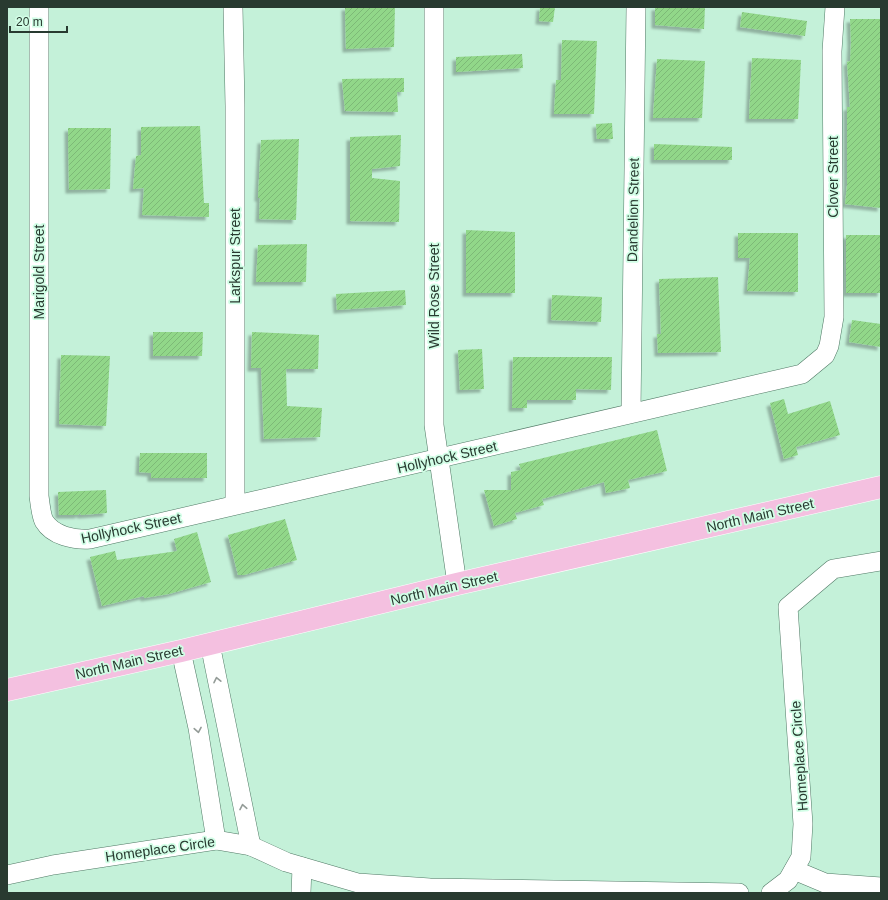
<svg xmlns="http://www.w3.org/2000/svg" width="888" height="900" viewBox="0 0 888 900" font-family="Helvetica,sans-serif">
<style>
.building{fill:url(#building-hatch);filter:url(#shadow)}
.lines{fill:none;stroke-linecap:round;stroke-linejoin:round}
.minor-casing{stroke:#507965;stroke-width:20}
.major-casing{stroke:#fff;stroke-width:23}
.minor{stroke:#fff;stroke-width:19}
.major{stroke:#f4c0e0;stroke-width:22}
.oneway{stroke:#949c98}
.labels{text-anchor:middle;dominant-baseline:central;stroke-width:3.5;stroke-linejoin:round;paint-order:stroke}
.street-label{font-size:14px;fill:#283a30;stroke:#d1fee6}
</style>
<defs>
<pattern id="building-hatch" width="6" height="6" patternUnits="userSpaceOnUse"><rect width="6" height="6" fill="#91d789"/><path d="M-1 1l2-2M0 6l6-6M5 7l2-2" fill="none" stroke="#7db977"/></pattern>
<filter id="shadow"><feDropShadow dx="-3.5" dy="3.5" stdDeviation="1" flood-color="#0004"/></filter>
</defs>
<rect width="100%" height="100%" fill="#c4f1d9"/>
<!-- building -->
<g class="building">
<path d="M 345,7 L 395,7 L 394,47 L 346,49 Z"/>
<path d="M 540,7 L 555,7 L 553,22 L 539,21 Z"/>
<path d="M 655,7 L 705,7 L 704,29 L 655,25 Z"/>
<path d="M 742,12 L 807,21 L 805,36 L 740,27 Z"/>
<path d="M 850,19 L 881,19 L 881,208 L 845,204 L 847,186 L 847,107 L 850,107 L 847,62 L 850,61 L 851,43 Z"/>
<path d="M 562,40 L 597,41 L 594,114 L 554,114 L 556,80 L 561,80 Z"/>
<path d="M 522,54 L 523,68 L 456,72 L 456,57 Z"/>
<path d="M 752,58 L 801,60 L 798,119 L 749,119 Z"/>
<path d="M 657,59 L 705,61 L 702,118 L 653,118 Z"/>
<path d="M 404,78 L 404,92 L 397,92 L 398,112 L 345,111 L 342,79 Z"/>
<path d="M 612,123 L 613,139 L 597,139 L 596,124 Z"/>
<path d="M 200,126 L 204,203 L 209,203 L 209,217 L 142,215 L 144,188 L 133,189 L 136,156 L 141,155 L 141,127 Z"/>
<path d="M 68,128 L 111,128 L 110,189 L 69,190 Z"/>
<path d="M 401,135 L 400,166 L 372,169 L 372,178 L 400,181 L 399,222 L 350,221 L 350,137 Z"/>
<path d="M 299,139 L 296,220 L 259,219 L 260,198 L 258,198 L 261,140 Z"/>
<path d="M 654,144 L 732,147 L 732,160 L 654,160 Z"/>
<path d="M 466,230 L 515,232 L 515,293 L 466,293 Z"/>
<path d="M 738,233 L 798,233 L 798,292 L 747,291 L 750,258 L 738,258 Z"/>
<rect x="846" y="235" width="35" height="58"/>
<path d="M 307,244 L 306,282 L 256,282 L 258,245 Z"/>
<path d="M 718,277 L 721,352 L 658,353 L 657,334 L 661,334 L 659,279 Z"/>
<path d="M 405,290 L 406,305 L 337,310 L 336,294 Z"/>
<path d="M 552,295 L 602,297 L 601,322 L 551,320 Z"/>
<path d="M 852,320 L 881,324 L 881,347 L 849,342 Z"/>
<path d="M 153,332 L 203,332 L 202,356 L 153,356 Z"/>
<path d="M 252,332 L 319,335 L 318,369 L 286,369 L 287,406 L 322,408 L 320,437 L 264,439 L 261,368 L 251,368 Z"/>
<path d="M 482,349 L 484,389 L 460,390 L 458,350 Z"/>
<path d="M 61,355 L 110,356 L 106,426 L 59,424 Z"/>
<path d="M 513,357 L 612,357 L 611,390 L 576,389 L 576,400 L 527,400 L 527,408 L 512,408 Z"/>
<path d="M 784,399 L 788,414 L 830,401 L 840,435 L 796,447 L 798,455 L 784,459 L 770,403 Z"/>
<path d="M 657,430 L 667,471 L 628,480 L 630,488 L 606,493 L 604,482 L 542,499 L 544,505 L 515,513 L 517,519 L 494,526 L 484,490 L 511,490 L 511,472 L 521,470 L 519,464 Z"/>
<path d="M 140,453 L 207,453 L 207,478 L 151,478 L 151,473 L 139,472 Z"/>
<path d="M 106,490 L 107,513 L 81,515 L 80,513 L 78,515 L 59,515 L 58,492 Z"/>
<path d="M 285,519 L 297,560 L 244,575 L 238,575 L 228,535 Z"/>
<path d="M 197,532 L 211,582 L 169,594 L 144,598 L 144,596 L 102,606 L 90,557 L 115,551 L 117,560 L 177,551 L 174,539 Z"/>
</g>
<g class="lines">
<!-- minor casing -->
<g class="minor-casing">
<g id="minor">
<path d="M 39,7 L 39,496 C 40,503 41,515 44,521 C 53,536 74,540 90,539 L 802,374 L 825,355 L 829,346 L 834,317 L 832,51 L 835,7"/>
<path d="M 233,7 L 235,106 L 235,504"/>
<path d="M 434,7 L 434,425 L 457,584"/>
<path d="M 631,412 L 636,7"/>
<path d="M 210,644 L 251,846"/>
<path d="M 181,651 L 198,728 L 216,840"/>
<path d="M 794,870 L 825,883 L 881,887"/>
<path d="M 7,875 L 53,865 L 216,840 L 251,846 L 286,862 L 358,883 L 430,888 L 739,893"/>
<path d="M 301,893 L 302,867"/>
<path d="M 771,893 L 788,880 L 801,857 L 803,824 L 788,607 L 833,569 L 881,561"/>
</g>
</g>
<!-- major casing -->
<g class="major-casing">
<path id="major" d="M 7,690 L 181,651 L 457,584 L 881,487"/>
</g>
<!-- minor -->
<use href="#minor" class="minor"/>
<!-- major -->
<use href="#major" class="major"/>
</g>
<!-- one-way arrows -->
<defs><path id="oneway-chevron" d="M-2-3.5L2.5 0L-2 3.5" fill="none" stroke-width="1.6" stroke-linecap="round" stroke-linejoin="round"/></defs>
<g class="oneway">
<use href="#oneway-chevron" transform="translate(217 680) rotate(-102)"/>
<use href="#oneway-chevron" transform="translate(198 730) rotate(80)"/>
<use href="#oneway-chevron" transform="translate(243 807) rotate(-101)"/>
</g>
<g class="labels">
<!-- street labels -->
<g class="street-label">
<text transform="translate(833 177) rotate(-90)">Clover Street</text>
<text transform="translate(633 210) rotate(-89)">Dandelion Street</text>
<text transform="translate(235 256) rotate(-90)">Larkspur Street</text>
<text transform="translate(39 272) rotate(-90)">Marigold Street</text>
<text transform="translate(434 296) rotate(-90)">Wild Rose Street</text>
<text transform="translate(447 457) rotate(-13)">Hollyhock Street</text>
<text transform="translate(760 515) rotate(-13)">North Main Street</text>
<text transform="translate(131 528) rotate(-12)">Hollyhock Street</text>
<text transform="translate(444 588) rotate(-13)">North Main Street</text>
<text transform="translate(129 662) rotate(-13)">North Main Street</text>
<text transform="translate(799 756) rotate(-94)">Homeplace Circle</text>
<text transform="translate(160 849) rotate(-8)">Homeplace Circle</text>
</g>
</g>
<!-- border -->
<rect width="888" height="900" fill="none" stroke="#283a30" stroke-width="16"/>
<!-- scale -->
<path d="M10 26v6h57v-6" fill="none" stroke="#283a30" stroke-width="2"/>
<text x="16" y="26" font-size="12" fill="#283a30" stroke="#d1fee6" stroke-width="3" paint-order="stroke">20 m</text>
</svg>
